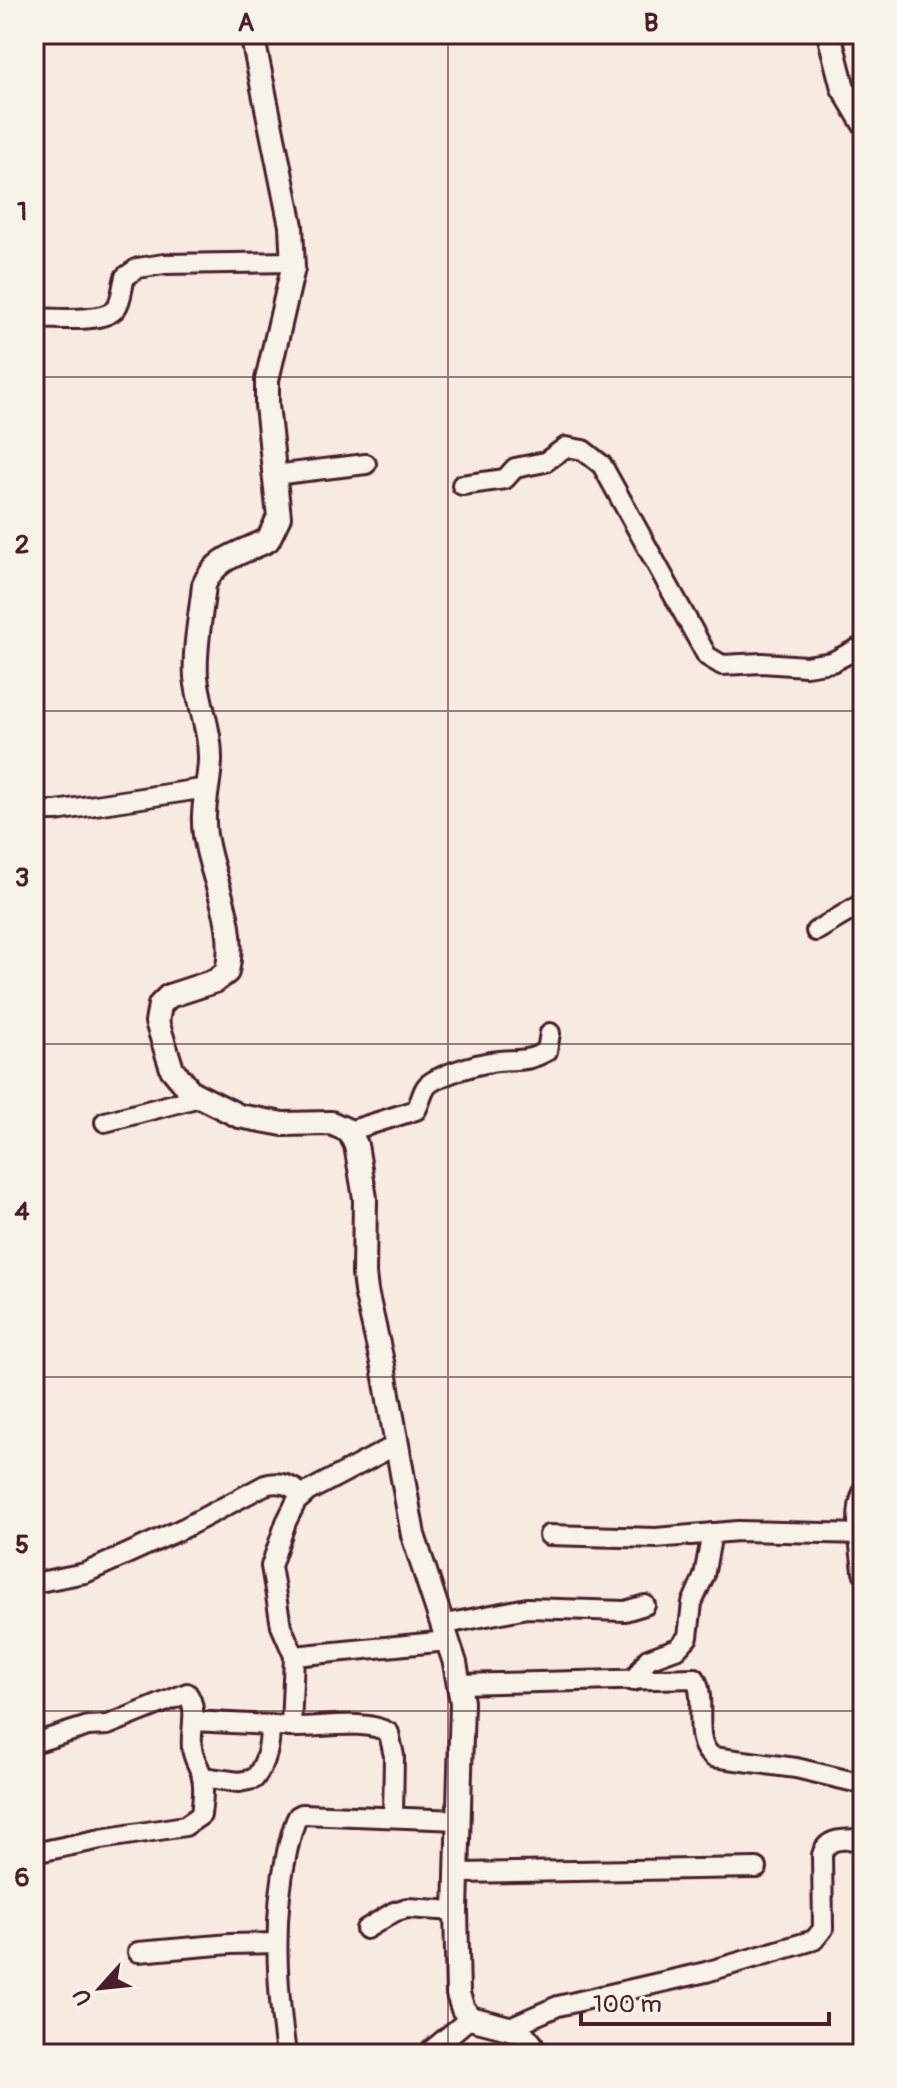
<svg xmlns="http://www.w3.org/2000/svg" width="897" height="2088" viewBox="0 0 897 2088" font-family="Pangolin,sans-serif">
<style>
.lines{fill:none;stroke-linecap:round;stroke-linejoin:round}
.minor-casing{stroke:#4a1f2b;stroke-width:24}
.tertiary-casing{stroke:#4a1f2b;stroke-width:28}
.minor{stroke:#f7f3e8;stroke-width:18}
.tertiary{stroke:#f7f3e8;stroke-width:22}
.grid{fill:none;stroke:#4a1f2b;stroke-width:2;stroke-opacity:0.55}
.neatline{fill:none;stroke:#4a1f2b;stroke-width:3}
.grid-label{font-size:26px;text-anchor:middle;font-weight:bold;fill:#4a1f2b}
</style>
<rect width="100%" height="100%" fill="#f7eae1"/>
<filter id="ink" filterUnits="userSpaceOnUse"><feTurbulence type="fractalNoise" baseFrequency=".0125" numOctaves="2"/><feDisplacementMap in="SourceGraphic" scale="16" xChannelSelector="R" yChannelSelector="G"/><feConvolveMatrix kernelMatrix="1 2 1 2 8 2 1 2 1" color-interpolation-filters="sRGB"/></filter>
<g filter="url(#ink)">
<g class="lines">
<!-- minor casing -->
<g class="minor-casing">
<g id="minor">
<path d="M 34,318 C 53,318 104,324 116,308 C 122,300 122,287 125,277 L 138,268 L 164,264 L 292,262"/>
<path d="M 274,475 L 366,464"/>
<path d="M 462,485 L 505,479 L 515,468 L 545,462 L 566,447 L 583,450 L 602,465 L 707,656 L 722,665 L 762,663 L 806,666 L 832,662 L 863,646"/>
<path d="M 34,805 L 44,811 L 56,811 L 207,788"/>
<path d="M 816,931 L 863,903"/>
<path d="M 105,1122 L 200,1097"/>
<path d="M 349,1131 L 416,1110 C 420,1103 422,1093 426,1087 C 434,1076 477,1064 491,1062 C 514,1058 524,1064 547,1051 L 550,1033"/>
<path d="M 863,1492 C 853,1515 861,1548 863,1572"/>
<path d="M 549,1535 L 656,1538 L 738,1531 L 863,1534"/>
<path d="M 34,1583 L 85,1573 L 184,1528 L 265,1485 C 281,1480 291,1486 304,1495"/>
<path d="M 441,1625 L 527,1608 L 625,1611 L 645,1605"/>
<path d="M 294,1656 L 447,1641"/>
<path d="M 633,1681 L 648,1659 L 678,1648 L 688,1637 L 692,1603 L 704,1576 L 712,1533"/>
<path d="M 459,1684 L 695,1678 C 708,1700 690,1741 713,1757 L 796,1768 L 863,1784"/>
<path d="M 193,1721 L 270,1725"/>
<path d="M 291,1727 C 319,1728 367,1718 389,1733 L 394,1756 L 393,1817"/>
<path d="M 34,1743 L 88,1726 L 108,1725 L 187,1693 C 199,1710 190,1728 192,1748 C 193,1759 200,1767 202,1777 C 205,1790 202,1803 201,1815 L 185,1826 L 101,1839 L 34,1853"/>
<path d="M 202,1777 L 239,1782 L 254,1779 C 267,1763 270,1745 270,1725 L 291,1727 L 294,1656 L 281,1626 L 271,1566 L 286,1522 L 296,1502 L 307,1492 L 398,1444"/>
<path d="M 458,1873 L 757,1868"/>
<path d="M 366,1929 L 394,1912 L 407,1908 L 456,1911"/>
<path d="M 138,1952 L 230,1944 L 277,1943"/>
<path d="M 510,2027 L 558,2006 L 706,1972 L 814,1940 L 823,1929 L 822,1855 C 827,1836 846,1840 863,1839"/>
<path d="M 286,2054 C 277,1987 272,1919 287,1852 C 290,1840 292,1827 298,1816 L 302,1814 L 459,1820"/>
<path d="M 427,2054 L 470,2018"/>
</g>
</g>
<!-- tertiary casing -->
<g class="tertiary-casing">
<g id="tertiary">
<path d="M 252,34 L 291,226 L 293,268 L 267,380 L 267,405 L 279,517 L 268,540 C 243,553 216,556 204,585 C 201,615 194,647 196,677 C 199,705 211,733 210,761 C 209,786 201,810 205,835 C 212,882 238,923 227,972 L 215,981 L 169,996 L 160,1005 L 157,1022 L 172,1069 L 191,1092 L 239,1116 L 283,1124 L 331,1123 L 349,1131 L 356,1145 L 365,1198 L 364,1274 L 366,1291 L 383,1366 L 413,1535 L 455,1663 L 462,1702 L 456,1911 L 458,1994 L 463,2009 L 470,2018 L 520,2031 L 531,2044 L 535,2054"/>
<path d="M 829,34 L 843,88 L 863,122"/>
</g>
</g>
<!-- minor -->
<use href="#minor" class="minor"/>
<!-- tertiary -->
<use href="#tertiary" class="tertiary"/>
</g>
</g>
<!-- grid -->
<path class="grid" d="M 448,34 L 448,2054M 34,377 L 863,377M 34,711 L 863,711M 34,1044 L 863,1044M 34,1377 L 863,1377M 34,1711 L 863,1711"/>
<!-- margin -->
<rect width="897" height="2088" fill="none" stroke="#f7f3e8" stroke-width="88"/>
<!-- north arrow -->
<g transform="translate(100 1988) rotate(243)" stroke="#f7f3e8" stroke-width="6" paint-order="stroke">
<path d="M0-6L14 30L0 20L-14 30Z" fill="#4a1f2b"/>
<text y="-12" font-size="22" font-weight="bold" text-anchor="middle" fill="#4a1f2b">U</text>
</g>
<!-- scale -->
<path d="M581 2012v12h248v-12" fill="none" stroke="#4a1f2b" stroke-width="4"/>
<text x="593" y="2012" font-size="24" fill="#4a1f2b" stroke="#f7f3e8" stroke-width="6" paint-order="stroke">100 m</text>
<rect x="44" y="44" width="809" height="2000" class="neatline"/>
<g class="grid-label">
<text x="246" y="31">A</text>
<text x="651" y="31">B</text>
<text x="22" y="220">1</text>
<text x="22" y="553">2</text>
<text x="22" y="886">3</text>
<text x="22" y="1220">4</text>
<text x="22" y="1553">5</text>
<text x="22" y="1886">6</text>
</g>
</svg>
